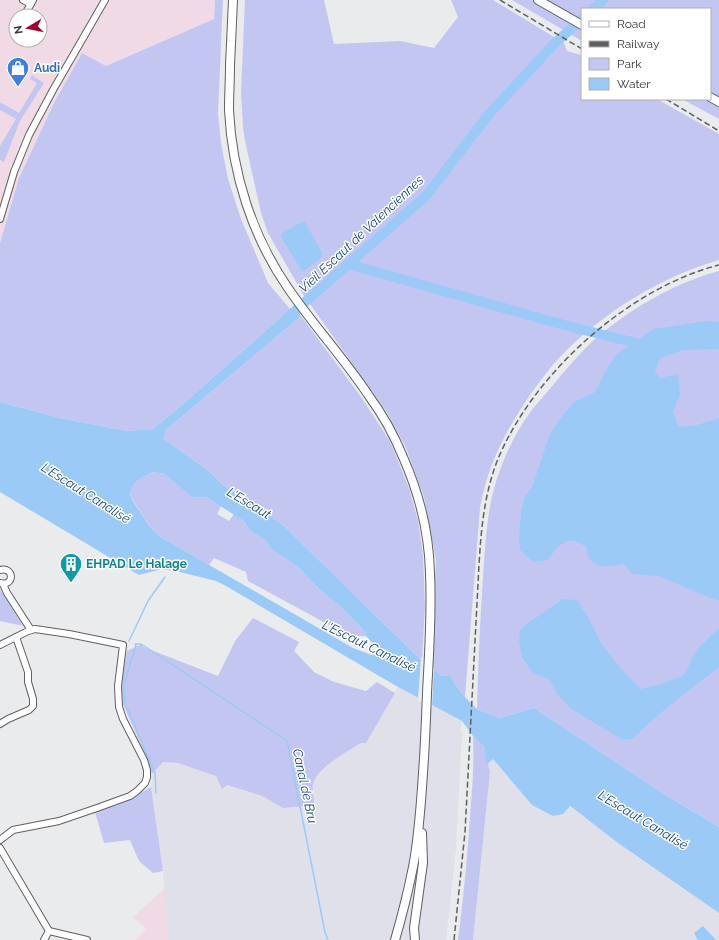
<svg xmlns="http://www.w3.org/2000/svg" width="719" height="940" viewBox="0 0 719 940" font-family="Raleway,sans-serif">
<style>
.commercial{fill:#f0dae6;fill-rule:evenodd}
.built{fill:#dfe0e9}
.green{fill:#c4c6f2}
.water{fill:#9ccaf7;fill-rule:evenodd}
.pier{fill:#eaebed}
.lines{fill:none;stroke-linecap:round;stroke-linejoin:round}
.stream{stroke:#9ccaf7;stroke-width:1.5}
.river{stroke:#9ccaf7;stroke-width:10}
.minor-casing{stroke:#606062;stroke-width:8}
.major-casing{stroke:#606062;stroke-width:10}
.minor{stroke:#fff;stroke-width:6}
.major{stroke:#fff;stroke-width:8}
.rail{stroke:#606061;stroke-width:1.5;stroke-dasharray:6 3;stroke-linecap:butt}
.labels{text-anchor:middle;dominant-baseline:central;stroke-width:3;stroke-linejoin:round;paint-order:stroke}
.shop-label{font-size:12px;font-weight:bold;fill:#366cbe;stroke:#fff;text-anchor:start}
.culture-label{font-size:12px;font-weight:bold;fill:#0d838f;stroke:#fff;text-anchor:start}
.water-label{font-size:13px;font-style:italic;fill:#154771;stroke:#fff}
</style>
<rect width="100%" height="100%" fill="#eaebed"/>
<!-- commercial -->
<g class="commercial">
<path d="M 0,0 L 215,0 L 214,19 L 106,66 L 82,53 L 54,103 L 19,178 L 0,243 ZM 16,16 L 40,16 L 40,40 L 16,40 Z"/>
<path d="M 165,888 L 168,940 L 136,940 L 146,929 L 133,917 Z"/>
</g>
<!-- built -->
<g class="built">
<path d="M 398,687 L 462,721 L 460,732 L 462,733 L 456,849 L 446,940 L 168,940 L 163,871 L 151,787 L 152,774 L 163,762 L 178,763 L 216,776 L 226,785 L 262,796 L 283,808 L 314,803 L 313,783 L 319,774 L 332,761 L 361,743 L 366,743 Z"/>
<path d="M 493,759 L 532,805 L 569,806 L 618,843 L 719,913 L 719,940 L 473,940 L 490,773 L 487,764 Z"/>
</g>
<!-- green -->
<g class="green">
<path d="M 215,0 L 223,0 L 218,113 L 221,143 L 228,179 L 241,219 L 268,283 L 290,309 L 182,405 L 153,429 L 127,431 L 60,418 L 0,402 L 0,243 L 19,178 L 54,103 L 82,53 L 106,66 L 214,19 Z"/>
<path d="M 245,0 L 324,0 L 334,44 L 400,41 L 434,48 L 458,17 L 451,0 L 493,0 L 564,43 L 567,51 L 578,54 L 582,56 L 582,99 L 657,99 L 719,134 L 719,260 C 661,277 605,311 562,355 C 550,367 540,381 530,395 C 505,432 488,464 480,508 L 465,697 L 455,684 L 450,675 L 442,676 L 430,667 L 436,560 L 424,497 L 406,448 L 386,411 L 303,294 L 268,233 L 261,213 L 245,141 L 243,127 L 241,93 Z"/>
<path d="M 512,0 L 719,0 L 719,119 L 682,99 L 710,99 L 710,9 L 582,9 L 582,41 Z"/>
<path d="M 32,75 L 44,83 L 20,121 L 4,162 L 0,160 L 0,146 L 16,119 L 0,110 L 0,102 L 19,113 L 37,83 L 30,79 Z"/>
<path d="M 719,271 L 719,827 L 667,796 L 534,708 L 500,718 L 477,709 C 478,665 480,621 483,577 C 485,551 486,526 491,501 C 498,469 512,437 531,411 C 538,402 546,394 553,385 C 566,369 580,353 595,339 C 606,329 618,321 629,313 C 658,294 686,280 719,271 Z"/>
<path d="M 301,316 L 359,394 L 390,441 L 409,488 L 418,521 L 423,555 L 425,606 L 422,661 L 283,525 L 223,485 L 210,472 L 164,439 L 166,430 Z"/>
<path d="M 154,472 L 165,474 L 201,497 L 206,497 L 221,506 L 217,514 L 229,521 L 234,514 L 244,521 L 249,530 L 266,541 L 272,550 L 298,567 L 318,588 L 342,608 L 366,633 L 366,636 L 357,636 L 342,632 L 248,581 L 246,572 L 214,558 L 209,565 L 159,536 L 150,527 L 131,497 C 128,483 142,477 154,472 Z"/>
<path d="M 0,589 L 23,626 L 0,621 Z"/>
<path d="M 253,618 L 299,642 L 294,651 L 314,672 L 334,682 L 366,691 L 377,682 L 395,693 L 366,743 L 361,743 C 348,751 317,768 313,784 C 312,789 314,797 314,803 L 305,806 L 283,808 L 262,796 L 227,785 L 222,789 L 216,776 L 178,763 L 163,762 L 152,774 L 145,754 L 122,702 L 121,683 L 127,651 L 142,644 L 143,647 L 218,676 L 235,641 Z"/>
<path d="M 473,736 L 484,747 L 490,772 L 473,940 L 458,940 C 464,894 468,849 471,803 C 473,781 474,759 473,736 Z"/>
<path d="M 151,787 L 163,871 L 153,873 L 139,861 L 130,840 L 104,843 L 95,812 L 122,803 Z"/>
</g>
<!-- water -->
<g class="water">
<path d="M 301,222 L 305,222 L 322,253 L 320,259 L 305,270 L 302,271 L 282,239 L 281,234 Z"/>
<path d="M 294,306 L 301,316 L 166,430 L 164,439 L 210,472 L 223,485 L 283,525 L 422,661 L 442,676 L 450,675 L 455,684 L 465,697 L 477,709 L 500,718 L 534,708 L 667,796 L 719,827 L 719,913 L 618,843 L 570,806 L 563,814 L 553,816 L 532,805 L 493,759 L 487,764 L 484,747 L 473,736 L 462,721 L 398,687 L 226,586 L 216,581 L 180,572 L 162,569 L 139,575 L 0,492 L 0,402 L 60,418 L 127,431 L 153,429 L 182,405 L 290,309 ZM 154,472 L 165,474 L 192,497 L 206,497 L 244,521 L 249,530 L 266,541 L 272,550 L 298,567 L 318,588 L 342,608 L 366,633 L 366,636 L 377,648 L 378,652 L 375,655 L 372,655 L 353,648 L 159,536 L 150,527 L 131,498 C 128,483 142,477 154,472 Z"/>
<path d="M 708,321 L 719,322 L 719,349 L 683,350 L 660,358 L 655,371 L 659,378 L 678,374 L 680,395 L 673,412 L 679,427 L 697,425 L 719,418 L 719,600 L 710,598 L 659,576 L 632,574 L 624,564 C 612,565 598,571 590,559 C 587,556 587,550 586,546 C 582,545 578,542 574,541 C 562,538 554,552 548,560 L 533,562 L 520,550 L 519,538 L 521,512 L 525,496 L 532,487 L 550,434 L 559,420 L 574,402 L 595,392 L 608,367 L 616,355 L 653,329 Z"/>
<path d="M 563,599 L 577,600 L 588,617 L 601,643 L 622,670 L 641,689 L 662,684 L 684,675 L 697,649 L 717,630 L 719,629 L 719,667 C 689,690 659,713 632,739 L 621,739 L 570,708 L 558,695 L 550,680 L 532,672 L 522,657 L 519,640 L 520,630 L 528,623 Z"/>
<path d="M 703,926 L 716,940 L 698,940 L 694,933 Z"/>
</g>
<!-- pier -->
<path class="pier" d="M 421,657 L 434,668 L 432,708 L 418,700 Z"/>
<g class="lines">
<!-- stream -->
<g class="stream">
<path d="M 129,641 L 148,601 L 165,577"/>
<path d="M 135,644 L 141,644 L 287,741 L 325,932 L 328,940"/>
<path d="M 136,645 L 124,684 L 125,703 L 155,773 L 156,793"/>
</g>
<!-- river -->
<g class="river">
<path d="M 593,9 L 603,0"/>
<path d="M 348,264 L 564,325 L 636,343"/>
<path d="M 287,318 L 426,196 L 489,114 L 554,44 L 582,19"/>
</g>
<!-- minor casing -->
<g class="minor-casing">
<g id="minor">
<path d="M 23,0 L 31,4"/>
<path d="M 24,16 L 33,0"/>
<path d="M 0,219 L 14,172 L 29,135 L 53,90 L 105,0"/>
<path d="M 0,570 C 14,566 15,587 0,583"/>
<path d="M 3,584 L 7,593 L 31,630"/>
<path d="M 0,645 L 28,631 L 35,629 L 69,634 L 123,645 L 118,686 L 119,707 L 123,719 L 144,760 L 147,770 L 147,777 L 145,783 L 137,791 L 130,796 L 97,808 L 59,821 L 13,830 L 0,840"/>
<path d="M 0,724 L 8,719 L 29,710 L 33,706 L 33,699 L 28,682 L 28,672 L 16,637"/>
<path d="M 0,848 L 49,931"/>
<path d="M 49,931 L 87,940"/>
<path d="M 44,940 L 49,931"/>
</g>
</g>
<!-- major casing -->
<g class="major-casing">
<g id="major">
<path d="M 233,0 C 232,22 231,43 230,65 C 230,80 229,95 229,110 C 232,173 252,236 288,288 C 313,325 344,358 369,396 C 383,415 394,435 403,457 C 419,493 429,533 430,573 C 432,613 429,653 427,693 C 426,720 425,746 423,773 C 421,804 419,836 413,867 C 408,892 402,916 395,940"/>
<path d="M 538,0 L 582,25"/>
<path d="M 710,97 L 719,102"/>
<path d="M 415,940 L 414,928 L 423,863 L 422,833"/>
</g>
</g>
<!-- minor -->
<use href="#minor" class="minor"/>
<!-- major -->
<use href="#major" class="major"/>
<!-- rail -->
<g class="rail">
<path d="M 500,0 L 582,49"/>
<path d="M 666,99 L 719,131"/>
<path d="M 454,940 L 465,832 L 479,565 C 481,530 484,497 496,464 C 530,376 628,288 719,265"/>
</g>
</g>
<!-- icons -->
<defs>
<g id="shop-pin" transform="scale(1.15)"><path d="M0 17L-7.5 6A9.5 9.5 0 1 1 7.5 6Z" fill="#3f7fe0" stroke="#fff"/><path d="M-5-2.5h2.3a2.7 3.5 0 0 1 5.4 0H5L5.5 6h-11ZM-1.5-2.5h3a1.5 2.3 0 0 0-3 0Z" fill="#fff"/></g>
<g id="building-pin" transform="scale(1.15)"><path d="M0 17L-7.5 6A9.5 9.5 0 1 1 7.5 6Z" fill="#0f9aa8" stroke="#fff"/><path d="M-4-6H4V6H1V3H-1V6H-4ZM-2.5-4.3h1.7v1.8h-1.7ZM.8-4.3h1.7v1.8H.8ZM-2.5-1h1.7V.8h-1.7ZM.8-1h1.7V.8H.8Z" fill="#fff"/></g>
</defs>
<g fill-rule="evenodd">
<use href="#shop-pin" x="18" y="68"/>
<use href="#building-pin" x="71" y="564"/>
</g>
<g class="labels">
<!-- shop labels -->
<g class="shop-label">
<text x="34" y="68">Audi</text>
</g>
<!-- culture labels -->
<g class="culture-label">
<text x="86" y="564">EHPAD Le Halage</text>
</g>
<!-- water labels -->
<g class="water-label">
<text transform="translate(361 234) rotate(-43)">Vieil Escaut de Valenciennes</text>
<text transform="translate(86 493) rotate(32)">L'Escaut Canalisé</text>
<text transform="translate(249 503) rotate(31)">L'Escaut</text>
<text transform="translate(369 646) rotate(26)">L'Escaut Canalisé</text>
<text transform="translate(305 786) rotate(78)">Canal de Bru</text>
<text transform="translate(643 820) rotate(31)">L'Escaut Canalisé</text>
</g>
</g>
<!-- legend -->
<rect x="581" y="8" width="130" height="92" fill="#ffffff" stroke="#afafaf"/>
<rect x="589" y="21" width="20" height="6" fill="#ffffff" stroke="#afafaf"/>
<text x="617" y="28" font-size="12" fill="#373738">Road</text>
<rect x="589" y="41" width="20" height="6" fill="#606061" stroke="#afafaf"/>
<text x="617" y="48" font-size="12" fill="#373738">Railway</text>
<rect x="589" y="58" width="20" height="12" fill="#c4c6f2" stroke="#afafaf"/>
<text x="617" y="68" font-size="12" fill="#373738">Park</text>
<rect x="589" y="78" width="20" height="12" fill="#9ccaf7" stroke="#afafaf"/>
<text x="617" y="88" font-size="12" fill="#373738">Water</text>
<!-- north arrow -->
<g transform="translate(28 28) rotate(260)"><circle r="19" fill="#ffffff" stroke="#afafaf"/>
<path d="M0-3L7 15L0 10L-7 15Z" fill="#a20230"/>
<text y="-6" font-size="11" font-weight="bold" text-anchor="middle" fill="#373738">N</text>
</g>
</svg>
